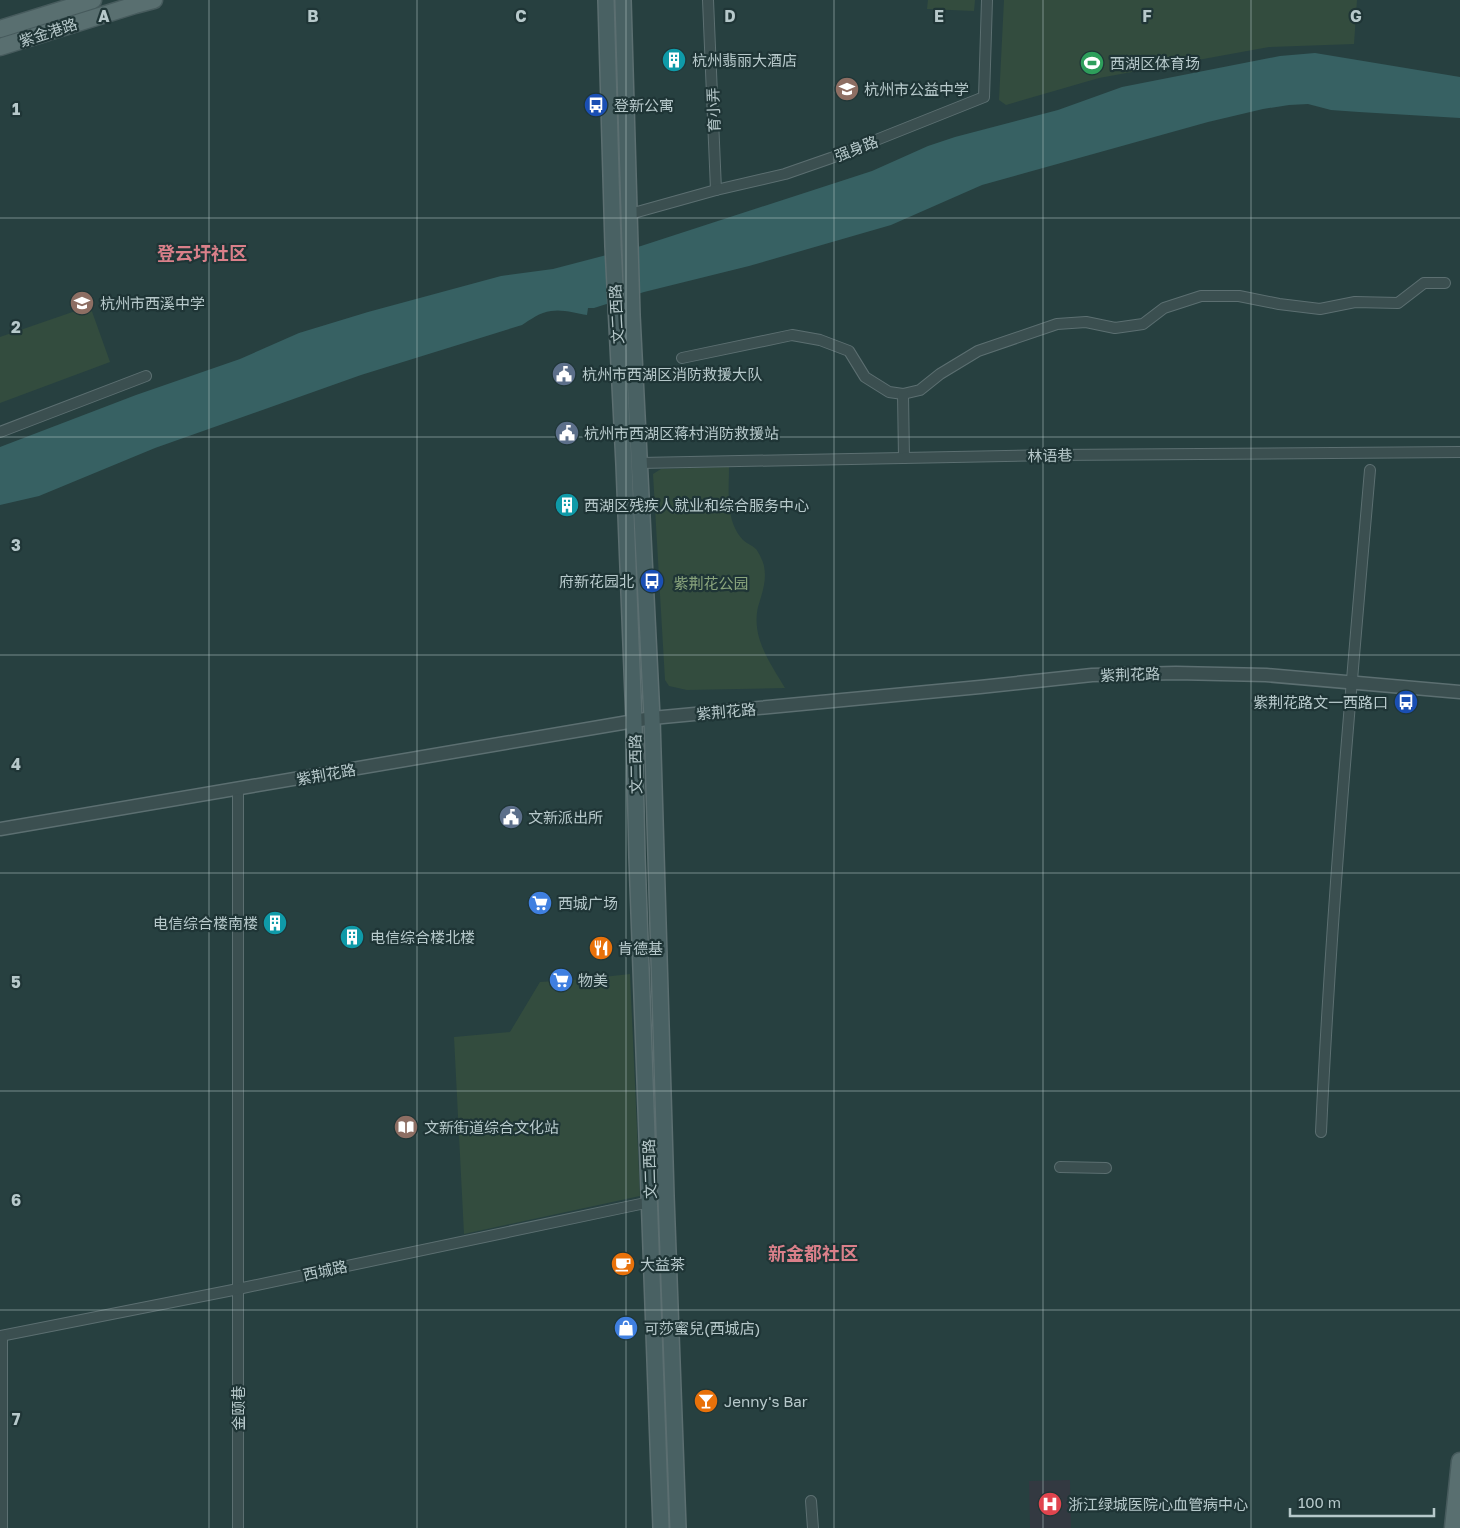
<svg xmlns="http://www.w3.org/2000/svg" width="1460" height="1528" viewBox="0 0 1460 1528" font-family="'Golos Text','Noto Sans SC',sans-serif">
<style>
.medical{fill:#333941}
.green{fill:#334c3e}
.water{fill:#376163}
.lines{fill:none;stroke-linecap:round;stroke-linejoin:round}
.minor-casing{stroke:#5c6f71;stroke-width:12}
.tertiary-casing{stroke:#5c6f71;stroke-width:15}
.secondary-casing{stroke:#5c6f71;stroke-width:18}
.primary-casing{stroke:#475b5d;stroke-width:19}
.minor{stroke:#3b4f50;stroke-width:10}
.tertiary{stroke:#3b4f50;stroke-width:12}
.secondary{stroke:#496163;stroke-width:15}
.primary{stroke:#596f70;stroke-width:16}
.grid{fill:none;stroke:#b7c9cb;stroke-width:1;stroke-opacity:0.55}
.labels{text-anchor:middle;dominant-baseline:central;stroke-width:4.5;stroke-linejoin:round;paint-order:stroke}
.street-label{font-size:15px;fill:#b7c9cb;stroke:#1f3536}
.poi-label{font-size:15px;fill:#b7c9cb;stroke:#1f3536;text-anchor:start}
.park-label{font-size:15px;fill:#8aa57d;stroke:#1f3536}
.quarter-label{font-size:18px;font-weight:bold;fill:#da808a;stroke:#1f3536}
.grid-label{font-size:16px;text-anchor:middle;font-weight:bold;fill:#b7c9cb;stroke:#1f3536;stroke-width:4.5;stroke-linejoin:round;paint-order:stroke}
</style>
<rect width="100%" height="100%" fill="#274040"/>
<!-- medical -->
<path class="medical" d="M 1070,1480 L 1071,1528 L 1030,1528 L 1029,1481 Z"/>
<!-- green -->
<g class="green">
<path d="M 928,0 L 975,0 L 974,11 L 927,9 Z"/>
<path d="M 1004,0 L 1357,0 L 1354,44 L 1269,47 L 1099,78 L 1006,105 L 999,100 Z"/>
<path d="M 90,306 L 110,362 L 0,403 L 0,337 Z"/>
<path d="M 729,467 C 729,491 725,521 743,540 C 747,544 752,545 756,549 C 759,553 763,561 764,566 C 767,581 762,593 758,607 C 751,638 771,664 785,688 L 687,690 L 669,686 L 665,680 L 653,474 L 661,469 Z"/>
<path d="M 630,974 L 640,1196 L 464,1234 L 454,1037 L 510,1032 L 540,982 L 585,979 Z"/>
</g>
<!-- water -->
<path class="water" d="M 1315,53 L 1460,77 L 1460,118 L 1359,112 L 1331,110 L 1308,104 L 1289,105 L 1263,109 L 1208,122 L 982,185 L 891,225 L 749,266 L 644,292 L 594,308 L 588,308 L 587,315 C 576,313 562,309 551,311 C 540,312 530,320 522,325 L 361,375 L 155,448 L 39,496 L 0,505 L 0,447 L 136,395 L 240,359 L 299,333 L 368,312 L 501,276 L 553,269 L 641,246 L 872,171 L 928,146 L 955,137 L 1058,110 L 1122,87 L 1280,56 Z"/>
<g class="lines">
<!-- minor casing -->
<g class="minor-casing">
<g id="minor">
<path d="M 708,0 L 716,190"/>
<path d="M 630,214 L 716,190 L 785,174 L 831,158 L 984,97 L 987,0"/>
<path d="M 682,358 L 792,335 L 820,340 L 849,351 L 865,377 L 889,392 L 903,394 L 920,390 L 940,374 L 978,351 L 1057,324 L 1086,322 L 1115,328 L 1143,324 L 1164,308 L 1201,296 L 1239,296 L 1279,304 L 1320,309 L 1355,302 L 1398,303 L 1424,283 L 1445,283"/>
<path d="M 903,394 L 904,458"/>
<path d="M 0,432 L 146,376"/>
<path d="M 640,463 L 1054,455 L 1460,452"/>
<path d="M 238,789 L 238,1528"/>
<path d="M 1321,1132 C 1331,911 1351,690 1370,470"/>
<path d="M 1060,1167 L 1106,1168"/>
<path d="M 0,1336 L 238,1289 L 650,1202"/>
<path d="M 2,1336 L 2,1528"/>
<path d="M 811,1501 L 813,1528"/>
</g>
</g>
<!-- tertiary casing -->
<g class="tertiary-casing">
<path id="tertiary" d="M 0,829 L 652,718 L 980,687 L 1092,675 L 1176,673 L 1266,675 L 1460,692"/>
</g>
<!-- secondary casing -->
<g class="secondary-casing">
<g id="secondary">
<path d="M 606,0 L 613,246 L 624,464 L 634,721 L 637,857 L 661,1528"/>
<path d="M 623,0 L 632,315 L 652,718 L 666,1196 L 678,1528"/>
</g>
</g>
<!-- primary casing -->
<g class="primary-casing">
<g id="primary">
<path d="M 0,29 L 93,0"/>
<path d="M 0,47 L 135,5 L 154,0"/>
<path d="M 1453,1528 L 1460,1461"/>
</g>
</g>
<!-- minor -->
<use href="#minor" class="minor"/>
<!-- tertiary -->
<use href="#tertiary" class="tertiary"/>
<!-- secondary -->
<use href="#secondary" class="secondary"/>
<!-- primary -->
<use href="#primary" class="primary"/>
</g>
<!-- grid -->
<path class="grid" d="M 209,0 L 209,1528M 417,0 L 417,1528M 626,0 L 626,1528M 834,0 L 834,1528M 1043,0 L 1043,1528M 1251,0 L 1251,1528M 0,218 L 1460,218M 0,437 L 1460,437M 0,655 L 1460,655M 0,873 L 1460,873M 0,1091 L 1460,1091M 0,1310 L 1460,1310"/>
<!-- icons -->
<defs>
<g id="building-disc" transform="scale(1.25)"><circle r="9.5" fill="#0f9aa8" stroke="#1f3536"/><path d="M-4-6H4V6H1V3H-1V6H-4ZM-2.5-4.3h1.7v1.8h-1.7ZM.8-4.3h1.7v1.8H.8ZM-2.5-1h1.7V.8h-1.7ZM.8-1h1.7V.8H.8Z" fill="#fff"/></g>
<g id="stadium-disc" transform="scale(1.25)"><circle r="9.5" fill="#2e9e5b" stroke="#1f3536"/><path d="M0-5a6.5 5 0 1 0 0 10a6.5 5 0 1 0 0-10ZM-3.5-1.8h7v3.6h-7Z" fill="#fff"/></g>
<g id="school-disc" transform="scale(1.25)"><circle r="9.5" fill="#8d6e63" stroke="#1f3536"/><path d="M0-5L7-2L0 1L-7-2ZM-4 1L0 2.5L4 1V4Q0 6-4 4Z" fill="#fff"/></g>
<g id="bus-disc" transform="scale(1.25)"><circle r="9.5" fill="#1a4fb4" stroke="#1f3536"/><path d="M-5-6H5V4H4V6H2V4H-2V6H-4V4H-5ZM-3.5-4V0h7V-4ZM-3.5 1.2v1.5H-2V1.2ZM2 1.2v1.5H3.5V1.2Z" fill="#fff"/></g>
<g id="civic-disc" transform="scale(1.25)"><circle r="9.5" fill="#5c6f8a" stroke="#1f3536"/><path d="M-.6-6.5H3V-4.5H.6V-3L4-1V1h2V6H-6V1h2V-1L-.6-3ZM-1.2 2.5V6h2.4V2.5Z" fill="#fff"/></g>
<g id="supermarket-disc" transform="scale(1.25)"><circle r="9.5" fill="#3f7fe0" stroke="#1f3536"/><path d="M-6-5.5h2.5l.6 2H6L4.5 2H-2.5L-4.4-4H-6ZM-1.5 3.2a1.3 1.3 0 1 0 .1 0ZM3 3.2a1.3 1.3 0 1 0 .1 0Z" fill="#fff"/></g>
<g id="restaurant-disc" transform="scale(1.25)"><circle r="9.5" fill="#e8710a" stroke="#1f3536"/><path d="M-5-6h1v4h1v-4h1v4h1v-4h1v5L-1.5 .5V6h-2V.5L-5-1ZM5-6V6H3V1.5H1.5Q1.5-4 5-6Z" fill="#fff"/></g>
<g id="library-disc" transform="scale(1.25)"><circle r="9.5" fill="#8d6e63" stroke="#1f3536"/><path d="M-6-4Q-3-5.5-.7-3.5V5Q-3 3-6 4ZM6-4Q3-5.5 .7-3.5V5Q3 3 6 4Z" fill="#fff"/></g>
<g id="cafe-disc" transform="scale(1.25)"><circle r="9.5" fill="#e8710a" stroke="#1f3536"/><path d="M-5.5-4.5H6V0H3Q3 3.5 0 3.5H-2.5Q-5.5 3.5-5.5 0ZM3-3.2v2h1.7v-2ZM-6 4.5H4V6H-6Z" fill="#fff"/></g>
<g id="shop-disc" transform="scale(1.25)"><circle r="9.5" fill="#3f7fe0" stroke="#1f3536"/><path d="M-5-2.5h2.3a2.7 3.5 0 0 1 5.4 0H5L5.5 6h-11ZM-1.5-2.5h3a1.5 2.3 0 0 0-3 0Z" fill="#fff"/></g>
<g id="bar-disc" transform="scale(1.25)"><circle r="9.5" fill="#e8710a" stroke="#1f3536"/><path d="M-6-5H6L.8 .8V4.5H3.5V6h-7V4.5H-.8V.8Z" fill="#fff"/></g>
<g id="hospital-disc" transform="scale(1.25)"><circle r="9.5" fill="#e0444e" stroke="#1f3536"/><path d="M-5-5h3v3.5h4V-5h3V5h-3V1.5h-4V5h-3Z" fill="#fff"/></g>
</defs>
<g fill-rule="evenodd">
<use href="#building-disc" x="674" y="60"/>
<use href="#stadium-disc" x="1092" y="63"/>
<use href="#school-disc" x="847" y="89"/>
<use href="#bus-disc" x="596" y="105"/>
<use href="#school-disc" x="82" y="303"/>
<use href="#civic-disc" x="564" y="374"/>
<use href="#civic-disc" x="567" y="433"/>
<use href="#building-disc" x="567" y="505"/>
<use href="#bus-disc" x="652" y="581"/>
<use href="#bus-disc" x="1406" y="702"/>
<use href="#civic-disc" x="511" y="817"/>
<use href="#supermarket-disc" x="540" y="903"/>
<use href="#building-disc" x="275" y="923"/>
<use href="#building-disc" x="352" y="937"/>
<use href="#restaurant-disc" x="601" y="948"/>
<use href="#supermarket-disc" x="561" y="980"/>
<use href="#library-disc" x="406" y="1127"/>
<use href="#cafe-disc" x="623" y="1264"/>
<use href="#shop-disc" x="626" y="1328"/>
<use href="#bar-disc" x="706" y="1401"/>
<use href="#hospital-disc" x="1050" y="1504"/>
</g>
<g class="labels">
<!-- street labels -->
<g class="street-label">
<text transform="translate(48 32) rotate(-18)">紫金港路</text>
<text transform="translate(713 110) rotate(-92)">育小弄</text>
<text transform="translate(856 148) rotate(-21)">强身路</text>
<text transform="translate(616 314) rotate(-93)">文二西路</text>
<text transform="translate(1050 455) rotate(-1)">林语巷</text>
<text transform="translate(1130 674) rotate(-2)">紫荆花路</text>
<text transform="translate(726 711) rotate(-5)">紫荆花路</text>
<text transform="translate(635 764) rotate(-91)">文二西路</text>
<text transform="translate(326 774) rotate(-10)">紫荆花路</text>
<text transform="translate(649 1169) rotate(-92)">文二西路</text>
<text transform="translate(325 1270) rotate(-12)">西城路</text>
<text transform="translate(238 1408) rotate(-90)">金颐巷</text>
</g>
<!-- poi labels -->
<g class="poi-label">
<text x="692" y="60">杭州翡丽大酒店</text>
<text x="1110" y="63">西湖区体育场</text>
<text x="864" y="89">杭州市公益中学</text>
<text x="614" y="105">登新公寓</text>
<text x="100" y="303">杭州市西溪中学</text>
<text x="582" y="374">杭州市西湖区消防救援大队</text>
<text x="584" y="433">杭州市西湖区蒋村消防救援站</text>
<text x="584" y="505">西湖区残疾人就业和综合服务中心</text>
<text x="634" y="581" text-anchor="end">府新花园北</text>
<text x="1388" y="702" text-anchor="end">紫荆花路文一西路口</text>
<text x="528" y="817">文新派出所</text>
<text x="558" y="903">西城广场</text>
<text x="258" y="923" text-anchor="end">电信综合楼南楼</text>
<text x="370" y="937">电信综合楼北楼</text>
<text x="618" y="948">肯德基</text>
<text x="578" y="980">物美</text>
<text x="424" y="1127">文新街道综合文化站</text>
<text x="640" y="1264">大益茶</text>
<text x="644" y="1328">可莎蜜兒(西城店)</text>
<text x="724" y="1401">Jenny's Bar</text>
<text x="1068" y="1504">浙江绿城医院心血管病中心</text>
</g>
<!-- park labels -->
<g class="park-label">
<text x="711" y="583">紫荆花公园</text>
</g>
<!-- quarter labels -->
<g class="quarter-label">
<text x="202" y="253">登云圩社区</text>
<text x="813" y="1253">新金都社区</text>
</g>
</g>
<g class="grid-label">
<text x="104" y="22">A</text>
<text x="313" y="22">B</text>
<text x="521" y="22">C</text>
<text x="730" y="22">D</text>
<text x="939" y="22">E</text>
<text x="1147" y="22">F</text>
<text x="1356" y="22">G</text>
<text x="16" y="115">1</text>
<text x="16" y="333">2</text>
<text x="16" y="551">3</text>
<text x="16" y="770">4</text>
<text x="16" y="988">5</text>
<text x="16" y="1206">6</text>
<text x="16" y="1425">7</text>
</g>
<!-- scale -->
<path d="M1290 1508v8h144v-8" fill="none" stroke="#b7c9cb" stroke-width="2.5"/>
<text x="1298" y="1508" font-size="15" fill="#b7c9cb" stroke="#1f3536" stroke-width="4" paint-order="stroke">100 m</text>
</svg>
